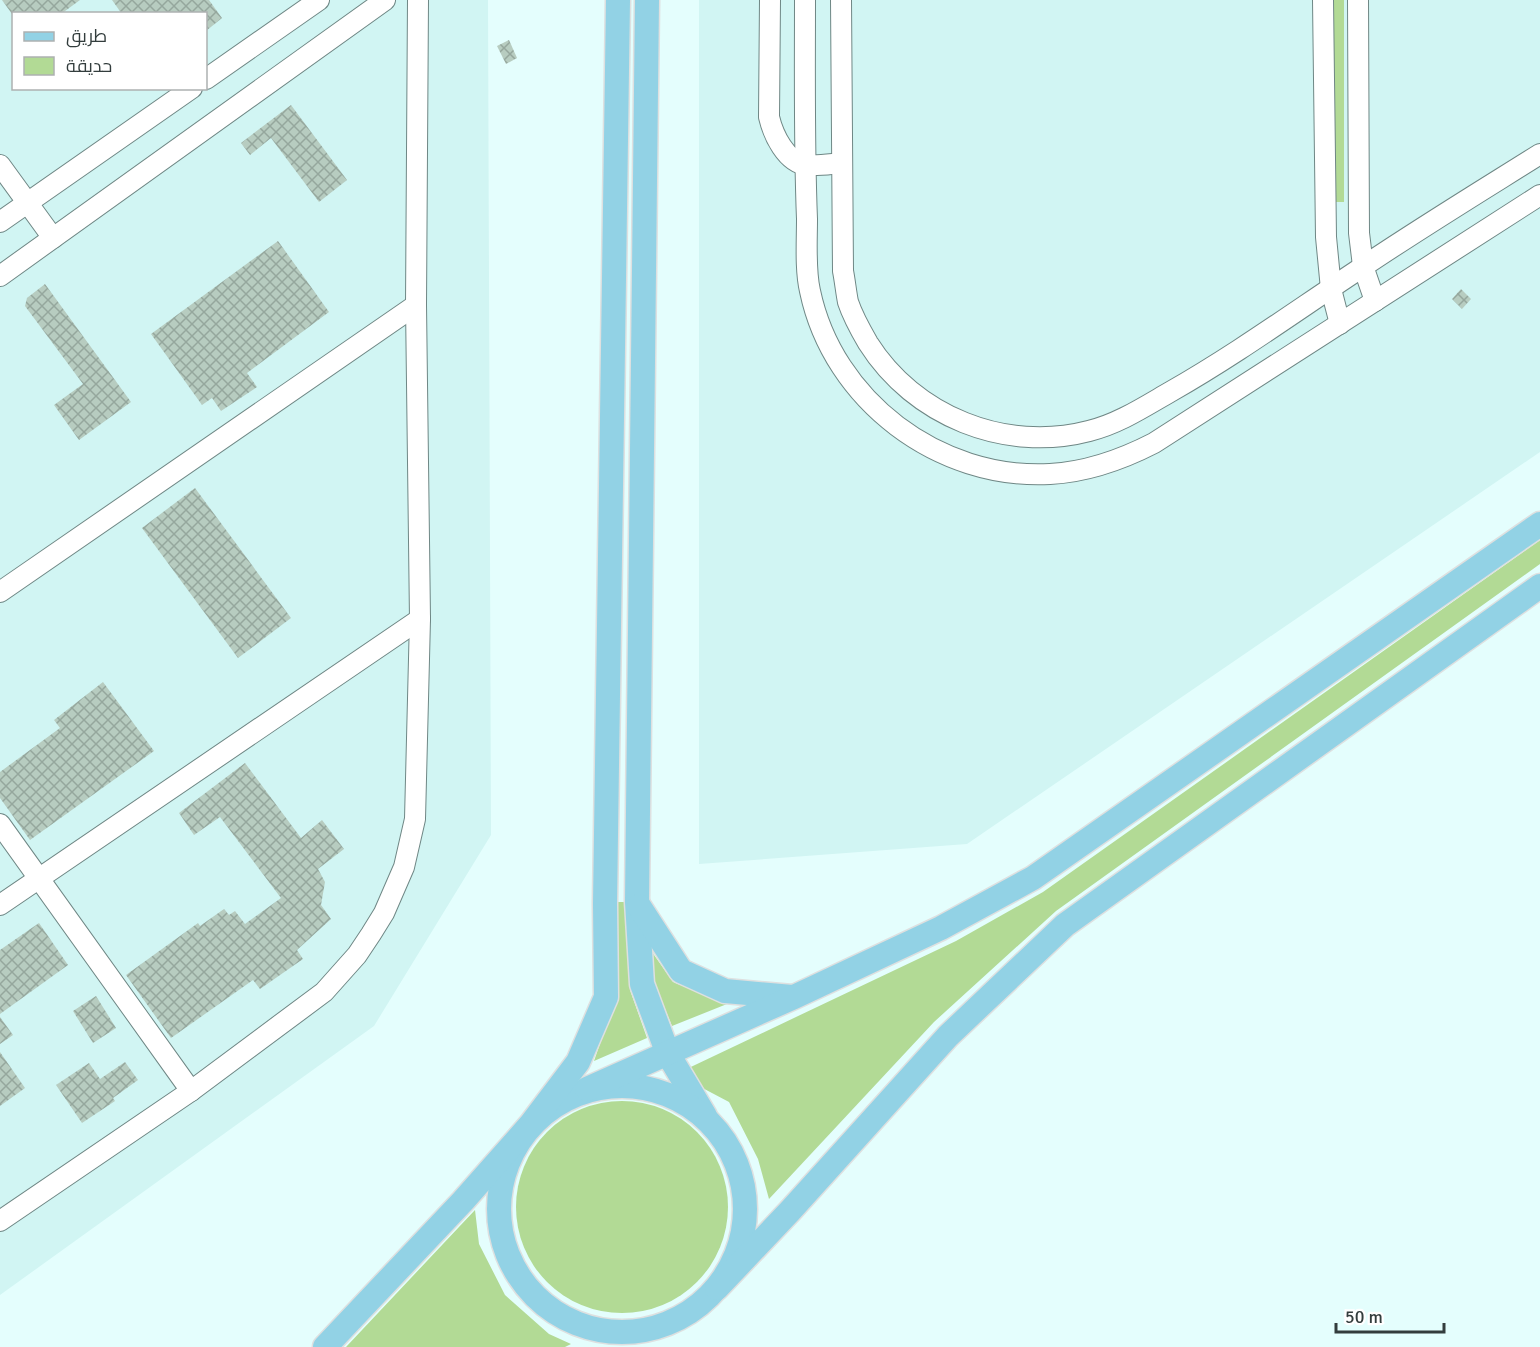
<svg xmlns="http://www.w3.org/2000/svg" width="1540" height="1347" viewBox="0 0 1540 1347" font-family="Signika,Cairo,sans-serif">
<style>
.built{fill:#d1f5f3;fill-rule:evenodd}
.green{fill:#b2da95}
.building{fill:url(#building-cross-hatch)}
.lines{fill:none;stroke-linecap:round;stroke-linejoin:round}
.minor-casing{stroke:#6f8785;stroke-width:22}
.major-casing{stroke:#dee0e0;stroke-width:27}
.minor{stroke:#fff;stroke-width:20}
.major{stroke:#92d2e5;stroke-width:24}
</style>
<defs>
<pattern id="building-cross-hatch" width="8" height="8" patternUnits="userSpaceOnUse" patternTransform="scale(1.5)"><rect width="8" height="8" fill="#b7ccc0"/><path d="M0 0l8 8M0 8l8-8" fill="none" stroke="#95a79d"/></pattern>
</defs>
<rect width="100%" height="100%" fill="#e4fefd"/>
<!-- built -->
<g class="built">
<path d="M 0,0 L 488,0 L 491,835 L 374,1026 L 0,1295 ZM 14,14 L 206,14 L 206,88 L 14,88 Z"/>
<path d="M 699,0 L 1540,0 L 1540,452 L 967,844 L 699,864 Z"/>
</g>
<!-- green -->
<g class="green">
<rect x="1327" y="0" width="17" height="202"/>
<path d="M 1540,540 L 1540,564 L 1056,911 L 934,1022 L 769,1199 L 758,1159 L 729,1102 L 676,1074 L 956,941 L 1043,892 Z"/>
<path d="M 616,902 L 627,902 L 630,990 L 647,1038 L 594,1061 L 616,998 Z"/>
<path d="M 652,952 L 673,982 L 727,1004 L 672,1026 L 654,982 Z"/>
<circle cx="622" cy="1207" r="106"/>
<path d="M 475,1210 L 479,1244 L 505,1295 L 549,1334 L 571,1344 L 565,1347 L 346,1347 Z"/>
</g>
<!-- building -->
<g class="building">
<path d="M 2,0 L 80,0 L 61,14 L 12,14 Z"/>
<path d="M 112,0 L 209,0 L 222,18 L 206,31 L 206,14 L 122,14 Z"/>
<path d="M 509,40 L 517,58 L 506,64 L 497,46 Z"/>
<path d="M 291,105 L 347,180 L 319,202 L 271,138 L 250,155 L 241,143 Z"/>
<path d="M 278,241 L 329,312 L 247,373 L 257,387 L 221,411 L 212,398 L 202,405 L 151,334 Z"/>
<path d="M 45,284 L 131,402 L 79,440 L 54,405 L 83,384 L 25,306 L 27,298 Z"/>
<path d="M 1461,289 L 1471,299 L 1462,309 L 1452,299 Z"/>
<path d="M 195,488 L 291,618 L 238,658 L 142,528 Z"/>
<path d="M 103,682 L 154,751 L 30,840 L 0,798 L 0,772 L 60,728 L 54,720 Z"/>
<path d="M 245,763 L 301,838 L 322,820 L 344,849 L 318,869 L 325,882 L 321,905 L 331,919 L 297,950 L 303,959 L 260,989 L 253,980 L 171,1038 L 126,975 L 198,923 L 200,926 L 224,909 L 229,915 L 235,911 L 245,924 L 281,898 L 220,817 L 194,835 L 179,813 Z"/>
<path d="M 39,923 L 68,965 L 0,1014 L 0,950 Z"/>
<path d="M 96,996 L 116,1028 L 93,1043 L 73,1011 Z"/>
<path d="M 0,1017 L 13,1035 L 0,1044 Z"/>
<path d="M 0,1052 L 25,1088 L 0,1106 Z"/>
<path d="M 125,1062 L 138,1080 L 113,1098 L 115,1101 L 82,1123 L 56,1085 L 89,1063 L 100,1079 Z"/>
</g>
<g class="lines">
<!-- minor casing -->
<g class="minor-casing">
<g id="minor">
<path d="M 770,0 L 769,117 C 773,134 786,163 807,165 C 818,166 830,164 841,163"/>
<path d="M 805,0 C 805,73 804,146 807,219 C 807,241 805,270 810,291 C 833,401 939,480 1050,474 C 1087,472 1121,460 1154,443 L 1540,195"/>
<path d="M 841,0 L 843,271 C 845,281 846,292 848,302 C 853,317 861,331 868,343 C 914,416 1005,453 1089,431 C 1118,424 1144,407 1170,392 C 1237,354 1300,308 1364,266 C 1422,227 1481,191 1540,154"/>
<path d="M 1323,0 L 1326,237 L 1331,289 L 1340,324"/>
<path d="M 1358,0 L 1359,233 L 1363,266 L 1375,301"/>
<path d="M 206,79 L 319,0"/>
<path d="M 0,165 L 53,238"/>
<path d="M 0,222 L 192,88"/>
<path d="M 0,276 L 385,0"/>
<path d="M 0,592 L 416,305"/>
<path d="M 0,824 L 191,1091"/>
<path d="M 0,905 L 420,619"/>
<path d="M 0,1221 L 191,1091 L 324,992 L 357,955 L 371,934 L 384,913 L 404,867 L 415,819 L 420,619 L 416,305 L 418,0"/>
</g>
</g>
<!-- major casing -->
<g class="major-casing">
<g id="major">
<path d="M 647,0 L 637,902 L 642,984 L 668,1054 L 705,1116"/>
<path d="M 639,906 L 681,971 L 725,991 L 792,997"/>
<circle cx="622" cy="1209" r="123"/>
<path d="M 587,1089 L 794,997 L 941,928 L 1033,878 L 1540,524"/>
<path d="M 717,1288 L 790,1211 L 948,1036 L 1065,925 L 1540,586"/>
<path d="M 325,1347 L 463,1201 L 531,1124 L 578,1062 L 606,997 L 605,904 L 618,0"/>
</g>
</g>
<!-- minor -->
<use href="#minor" class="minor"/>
<!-- major -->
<use href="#major" class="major"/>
</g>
<!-- legend -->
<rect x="12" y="12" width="195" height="78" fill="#ffffff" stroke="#adb1b1" stroke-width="1.5"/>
<rect x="24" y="32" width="30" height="9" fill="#92d2e5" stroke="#adb1b1" stroke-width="1.5"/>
<text x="66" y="42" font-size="18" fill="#333d3d">طريق</text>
<rect x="24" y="57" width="30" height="18" fill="#b2da95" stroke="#adb1b1" stroke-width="1.5"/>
<text x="66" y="72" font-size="18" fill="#333d3d">حديقة</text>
<!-- scale -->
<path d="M1336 1323v9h108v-9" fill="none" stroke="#333d3d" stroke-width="3"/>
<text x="1345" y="1323" font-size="18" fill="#333d3d" stroke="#ffffff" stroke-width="4.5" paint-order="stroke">50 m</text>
</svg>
